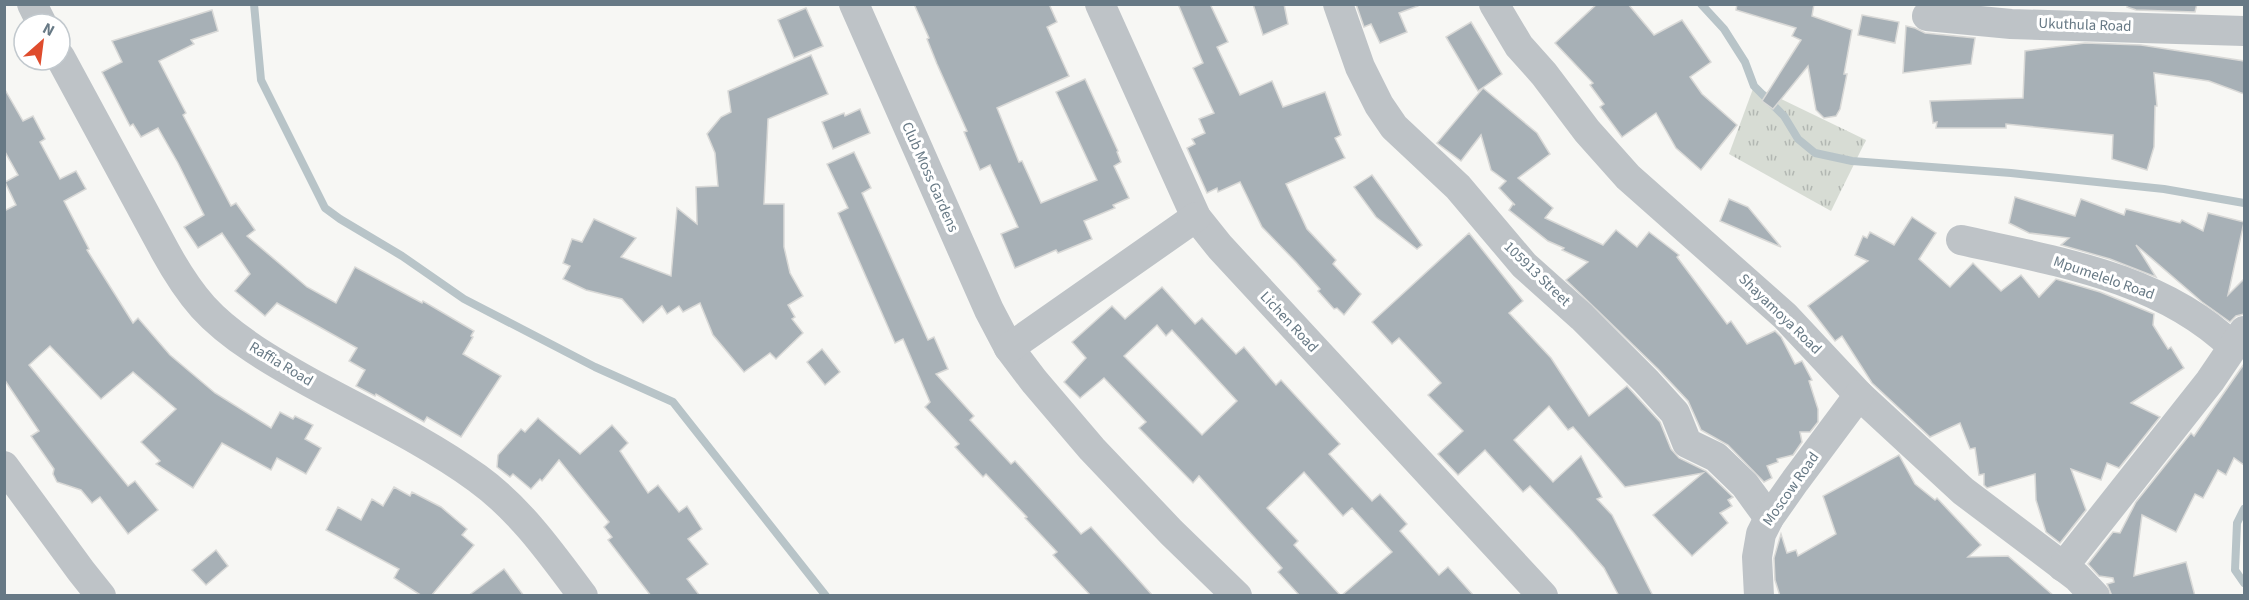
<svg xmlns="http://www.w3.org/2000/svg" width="2249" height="600" viewBox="0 0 2249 600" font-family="'Source Sans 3',sans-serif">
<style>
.grass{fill:url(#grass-tufts)}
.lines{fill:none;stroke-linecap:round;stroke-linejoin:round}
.stream{stroke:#b8c4c8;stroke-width:8}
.building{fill:#a7b0b6;stroke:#d9d9d7;stroke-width:1.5;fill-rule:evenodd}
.street{stroke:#bec3c7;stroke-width:30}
.labels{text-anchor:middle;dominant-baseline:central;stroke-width:6;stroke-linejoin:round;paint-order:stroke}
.street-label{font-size:15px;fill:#677985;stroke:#fff}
</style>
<defs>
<pattern id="grass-tufts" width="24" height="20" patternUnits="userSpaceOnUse" patternTransform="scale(1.5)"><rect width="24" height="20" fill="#d7dcd4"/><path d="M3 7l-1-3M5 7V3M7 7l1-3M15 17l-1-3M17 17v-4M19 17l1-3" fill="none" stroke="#b2b7b2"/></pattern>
</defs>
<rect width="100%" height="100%" fill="#f7f7f4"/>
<!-- grass -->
<path class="grass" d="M 1754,86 L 1866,140 L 1831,211 L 1729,154 Z"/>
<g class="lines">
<!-- stream -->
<g class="stream">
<path d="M 254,4 L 261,80 L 325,208 L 340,219 L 402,256 L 464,299 L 595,367 L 673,402 L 826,596"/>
<path d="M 1701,4 L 1724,29 L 1745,62 L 1754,86 L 1784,116 L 1798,139 L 1815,153 L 1852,161 L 2011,173 L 2164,189 L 2244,203"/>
<path d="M 2244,509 L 2237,523 L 2235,570 L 2244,583"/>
</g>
</g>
<!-- building -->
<g class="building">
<path d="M 914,4 L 1049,4 L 1057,22 L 1047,27 L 1069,76 L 997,108 L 1019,162 L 1022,161 L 1041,203 L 1097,180 L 1056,92 L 1085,79 L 1118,151 L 1117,152 L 1121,162 L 1114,166 L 1129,198 L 1113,205 L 1115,208 L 1084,221 L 1092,239 L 1058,253 L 1056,250 L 1015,268 L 1001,234 L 1018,227 L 990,165 L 980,170 L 964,132 L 967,131 L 937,64 L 927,39 L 929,38 Z"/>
<path d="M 1178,4 L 1210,4 L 1228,42 L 1217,47 L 1240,95 L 1272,81 L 1283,107 L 1325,92 L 1341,135 L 1335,138 L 1345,158 L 1286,184 L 1307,229 L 1336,260 L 1333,264 L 1361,294 L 1344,315 L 1337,308 L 1334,309 L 1318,291 L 1320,289 L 1296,262 L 1262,227 L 1240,182 L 1218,192 L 1217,188 L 1207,193 L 1187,148 L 1195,144 L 1192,139 L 1205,133 L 1199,119 L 1214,113 L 1193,68 L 1203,63 Z"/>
<path d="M 1253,4 L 1284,4 L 1288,24 L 1263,35 Z"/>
<path d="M 1356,4 L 1418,4 L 1418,6 L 1399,13 L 1407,32 L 1380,43 L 1371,24 L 1364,27 Z"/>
<path d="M 1597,4 L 1628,4 L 1654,35 L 1682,20 L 1711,62 L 1690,77 L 1702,94 L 1737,125 L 1701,170 L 1676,148 L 1656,113 L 1622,137 L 1600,107 L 1604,104 L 1590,85 L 1593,83 L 1555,43 Z"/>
<path d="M 1737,4 L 1814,4 L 1812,16 L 1852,30 L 1844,74 L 1847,74 L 1840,109 L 1836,116 L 1824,118 L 1816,110 L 1808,66 L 1773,109 L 1762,101 L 1801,40 L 1792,36 L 1796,28 L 1736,10 Z"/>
<path d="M 2128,4 L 2197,4 L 2195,12 L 2136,10 L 2127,7 Z"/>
<path d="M 806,8 L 823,46 L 794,58 L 778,20 Z"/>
<path d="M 212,10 L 218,31 L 191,40 L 194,44 L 159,61 L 186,113 L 183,115 L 231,206 L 236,203 L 255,230 L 247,236 L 307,287 L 336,303 L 355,267 L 422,303 L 423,301 L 474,331 L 471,336 L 473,337 L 463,354 L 501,376 L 461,437 L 427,417 L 424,422 L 376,394 L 375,396 L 356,386 L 365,370 L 349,361 L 357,348 L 277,303 L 265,316 L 235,291 L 250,274 L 222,233 L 198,248 L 184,227 L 204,215 L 178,163 L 158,128 L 141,137 L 133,124 L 130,126 L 102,72 L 122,62 L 112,41 Z"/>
<path d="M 1862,15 L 1899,22 L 1895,43 L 1858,35 Z"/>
<path d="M 1471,22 L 1502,74 L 1478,91 L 1446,37 Z"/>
<path d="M 1906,26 L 1915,28 L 1925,33 L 1975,38 L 1971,64 L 1903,73 Z"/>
<path d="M 2085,43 L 2141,45 L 2244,61 L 2244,94 L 2209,81 L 2154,73 L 2157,106 L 2155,106 L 2154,147 L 2147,170 L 2112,159 L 2113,135 L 2006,124 L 2006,128 L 1936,128 L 1937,122 L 1933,123 L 1930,101 L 2023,98 L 2025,51 Z"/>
<path d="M 811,55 L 828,94 L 768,119 L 764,204 L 784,204 L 784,247 L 790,273 L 803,296 L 788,305 L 795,317 L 792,319 L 803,333 L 776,359 L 770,353 L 744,372 L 713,335 L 700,303 L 683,312 L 679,306 L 667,314 L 662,306 L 643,323 L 622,299 L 586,290 L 563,279 L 570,266 L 563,263 L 572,239 L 582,242 L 594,219 L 636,238 L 621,257 L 671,276 L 677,208 L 697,224 L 696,187 L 718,186 L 715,153 L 707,134 L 721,117 L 731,112 L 728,91 Z"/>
<path d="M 4,88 L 23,121 L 33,116 L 45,139 L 40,142 L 60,179 L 76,171 L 86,189 L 64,201 L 89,249 L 87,250 L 133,323 L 138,318 L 170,355 L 215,393 L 271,428 L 280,412 L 293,419 L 295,416 L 313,425 L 305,439 L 321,448 L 306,474 L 277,458 L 271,470 L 222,443 L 193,488 L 156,464 L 160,461 L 141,442 L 176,409 L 133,372 L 101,399 L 50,346 L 29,365 L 128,486 L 135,481 L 158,510 L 128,534 L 100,497 L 92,503 L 81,490 L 57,482 L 53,474 L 54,469 L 31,436 L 39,431 L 4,379 L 4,211 L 16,205 L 5,182 L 18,175 L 4,150 Z"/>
<path d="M 1483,88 L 1537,133 L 1550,154 L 1518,178 L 1553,208 L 1545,218 L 1603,245 L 1616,230 L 1637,247 L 1649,232 L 1679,255 L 1677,257 L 1727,324 L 1731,321 L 1747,344 L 1775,331 L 1781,337 L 1795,364 L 1802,361 L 1812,380 L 1809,381 L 1818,409 L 1818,422 L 1810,432 L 1800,432 L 1802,442 L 1793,455 L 1777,459 L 1778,462 L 1767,466 L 1772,478 L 1764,482 L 1728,445 L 1701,430 L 1688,401 L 1658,369 L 1566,280 L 1588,262 L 1562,250 L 1564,248 L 1548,241 L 1509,210 L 1513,204 L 1515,205 L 1499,188 L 1506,181 L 1491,170 L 1481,135 L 1461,161 L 1437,143 Z"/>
<path d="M 860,109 L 870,133 L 833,149 L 822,122 L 844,113 L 845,116 Z"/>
<path d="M 854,152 L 871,188 L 862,193 L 928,340 L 934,337 L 948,369 L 936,374 L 974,416 L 970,420 L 1011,464 L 1015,461 L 1081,534 L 1091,527 L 1153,596 L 1091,596 L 1053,555 L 1057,552 L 1025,518 L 1027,517 L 986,474 L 983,477 L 955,447 L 959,444 L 925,407 L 930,402 L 903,339 L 895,343 L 838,213 L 848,208 L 827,164 Z"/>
<path d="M 1372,175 L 1422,245 L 1417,249 L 1376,217 L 1354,187 Z"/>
<path d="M 2015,197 L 2075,216 L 2081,199 L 2124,215 L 2126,209 L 2180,223 L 2182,220 L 2203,231 L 2208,213 L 2244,222 L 2228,295 L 2244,279 L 2244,314 L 2236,316 L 2230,322 L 2202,302 L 2136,245 L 2156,277 L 2110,259 L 2061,245 L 2069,238 L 2029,233 L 2009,223 Z"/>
<path d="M 1729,199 L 1748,207 L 1781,247 L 1720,221 Z"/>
<path d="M 1912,217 L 1936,233 L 1919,259 L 1950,287 L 1973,263 L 2001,291 L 2021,275 L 2039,297 L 2056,279 L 2100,292 L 2154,314 L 2153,325 L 2168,349 L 2171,347 L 2184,368 L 2131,403 L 2160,417 L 2119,468 L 2107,463 L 2101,480 L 2071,469 L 2086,510 L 2060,543 L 2046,532 L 2036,500 L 2035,474 L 1987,488 L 1984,485 L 1984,474 L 1979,475 L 1975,448 L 1970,449 L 1960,423 L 1930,437 L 1872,383 L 1842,336 L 1835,341 L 1808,306 L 1868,261 L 1855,255 L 1863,236 L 1867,238 L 1870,232 L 1894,245 Z"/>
<path d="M 1469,233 L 1523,301 L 1509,313 L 1551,358 L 1589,416 L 1627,386 L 1660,422 L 1671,449 L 1679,458 L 1706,471 L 1733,497 L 1728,500 L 1732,506 L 1720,513 L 1728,523 L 1692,556 L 1653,515 L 1703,473 L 1625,487 L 1573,427 L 1568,430 L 1549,406 L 1514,440 L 1553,482 L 1581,456 L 1602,497 L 1597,499 L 1612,515 L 1653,596 L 1619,596 L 1604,568 L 1573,532 L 1530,486 L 1523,492 L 1485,450 L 1458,475 L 1438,454 L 1463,431 L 1428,395 L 1441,383 L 1399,338 L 1392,344 L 1372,322 Z"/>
<path d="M 1162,287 L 1195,324 L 1202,318 L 1236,354 L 1244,347 L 1276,385 L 1281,380 L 1340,444 L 1329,454 L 1372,501 L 1380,494 L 1407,524 L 1400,531 L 1439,575 L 1448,567 L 1474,596 L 1341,596 L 1392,552 L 1352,508 L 1343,516 L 1304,472 L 1267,508 L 1298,541 L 1294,545 L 1341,596 L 1300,596 L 1278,572 L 1282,568 L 1199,476 L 1193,483 L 1139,428 L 1146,422 L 1104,378 L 1080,398 L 1064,382 L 1086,358 L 1072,342 L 1112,306 L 1125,319 ZM 1157,325 L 1166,336 L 1172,330 L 1237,401 L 1202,435 L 1124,356 Z"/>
<path d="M 822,349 L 840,372 L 825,385 L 807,362 Z"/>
<path d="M 2244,364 L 2244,465 L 2234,458 L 2226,475 L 2218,470 L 2203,498 L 2195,494 L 2176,532 L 2142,515 L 2134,576 L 2186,562 L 2195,596 L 2112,596 L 2107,584 L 2114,582 L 2113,578 L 2099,576 L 2088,564 L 2113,532 L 2120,533 L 2136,502 L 2191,433 L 2194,436 Z"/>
<path d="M 538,418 L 580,454 L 612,425 L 628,443 L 620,451 L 648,493 L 658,485 L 679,512 L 687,506 L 702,529 L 688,539 L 708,564 L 687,579 L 700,596 L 651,596 L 608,540 L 612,537 L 604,527 L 609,522 L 559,460 L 542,481 L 540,479 L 531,489 L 513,474 L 510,477 L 497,467 L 498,455 L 521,429 L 525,432 Z"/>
<path d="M 1899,455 L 1915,484 L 1935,500 L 1937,498 L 1981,545 L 1968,557 L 2008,556 L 2054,596 L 1780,596 L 1775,580 L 1774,558 L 1781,534 L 1787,553 L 1796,550 L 1798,556 L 1836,534 L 1823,496 Z"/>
<path d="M 394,487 L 410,496 L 412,492 L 441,507 L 467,529 L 462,535 L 474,545 L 431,596 L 422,596 L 394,578 L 399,569 L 326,530 L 338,507 L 361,520 L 372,499 L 383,506 Z"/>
<path d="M 216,550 L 228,566 L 206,585 L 192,570 Z"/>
<path d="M 504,569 L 524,596 L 468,596 Z"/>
</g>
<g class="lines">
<!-- street -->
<g class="street">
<path d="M 32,4 L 42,24"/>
<path d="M 854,4 L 989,310 L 1009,348 L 1034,381 L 1092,449 L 1171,532 L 1237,596"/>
<path d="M 1100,4 L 1196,217 L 1220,247 L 1543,596"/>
<path d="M 1338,4 L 1360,67 L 1379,105 L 1394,127 L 1458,187 L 1524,265 L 1582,317 L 1646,381 L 1675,413 L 1687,443 L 1716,457 L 1745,485 L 1769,518"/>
<path d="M 1494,4 L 1519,46 L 1544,74 L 1587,131 L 1628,177 L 1785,316 L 1859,395 L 1963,491 L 2077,577 L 2095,596"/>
<path d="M 1927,16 L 2011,24 L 2244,31"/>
<path d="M 60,57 L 165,251 C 176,271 188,290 203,307 C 231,338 275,363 311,383 C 366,413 426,441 477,478 C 520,509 551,553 583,596"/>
<path d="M 1961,240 C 2055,261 2161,277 2233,347"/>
<path d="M 1009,348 L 1196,217"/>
<path d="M 4,466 L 81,571 L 101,596"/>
<path d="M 2063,567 L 2210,381 L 2244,331"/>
<path d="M 1759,596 L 1757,557 L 1761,534 L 1769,518 L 1795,481 L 1859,395"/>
</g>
</g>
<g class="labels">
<!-- street labels -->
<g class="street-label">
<text transform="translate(2085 25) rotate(2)">Ukuthula Road</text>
<text transform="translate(930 177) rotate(66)">Club Moss Gardens</text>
<text transform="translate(1537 274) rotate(44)">105913 Street</text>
<text transform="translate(2104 278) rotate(19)">Mpumelelo Road</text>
<text transform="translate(1780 314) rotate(44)">Shayamoya Road</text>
<text transform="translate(1289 322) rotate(47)">Lichen Road</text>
<text transform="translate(281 364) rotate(31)">Raffia Road</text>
<text transform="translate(1791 489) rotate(-55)">Moscow Road</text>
</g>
</g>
<!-- border -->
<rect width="2249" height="600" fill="none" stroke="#677985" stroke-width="12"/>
<!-- north arrow -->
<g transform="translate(42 42) rotate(28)"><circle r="28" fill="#ffffff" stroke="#c2c9ce" stroke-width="1.5"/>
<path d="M0-4.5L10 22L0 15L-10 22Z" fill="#df4c2d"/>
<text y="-9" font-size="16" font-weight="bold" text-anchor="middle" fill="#677985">N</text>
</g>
</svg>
